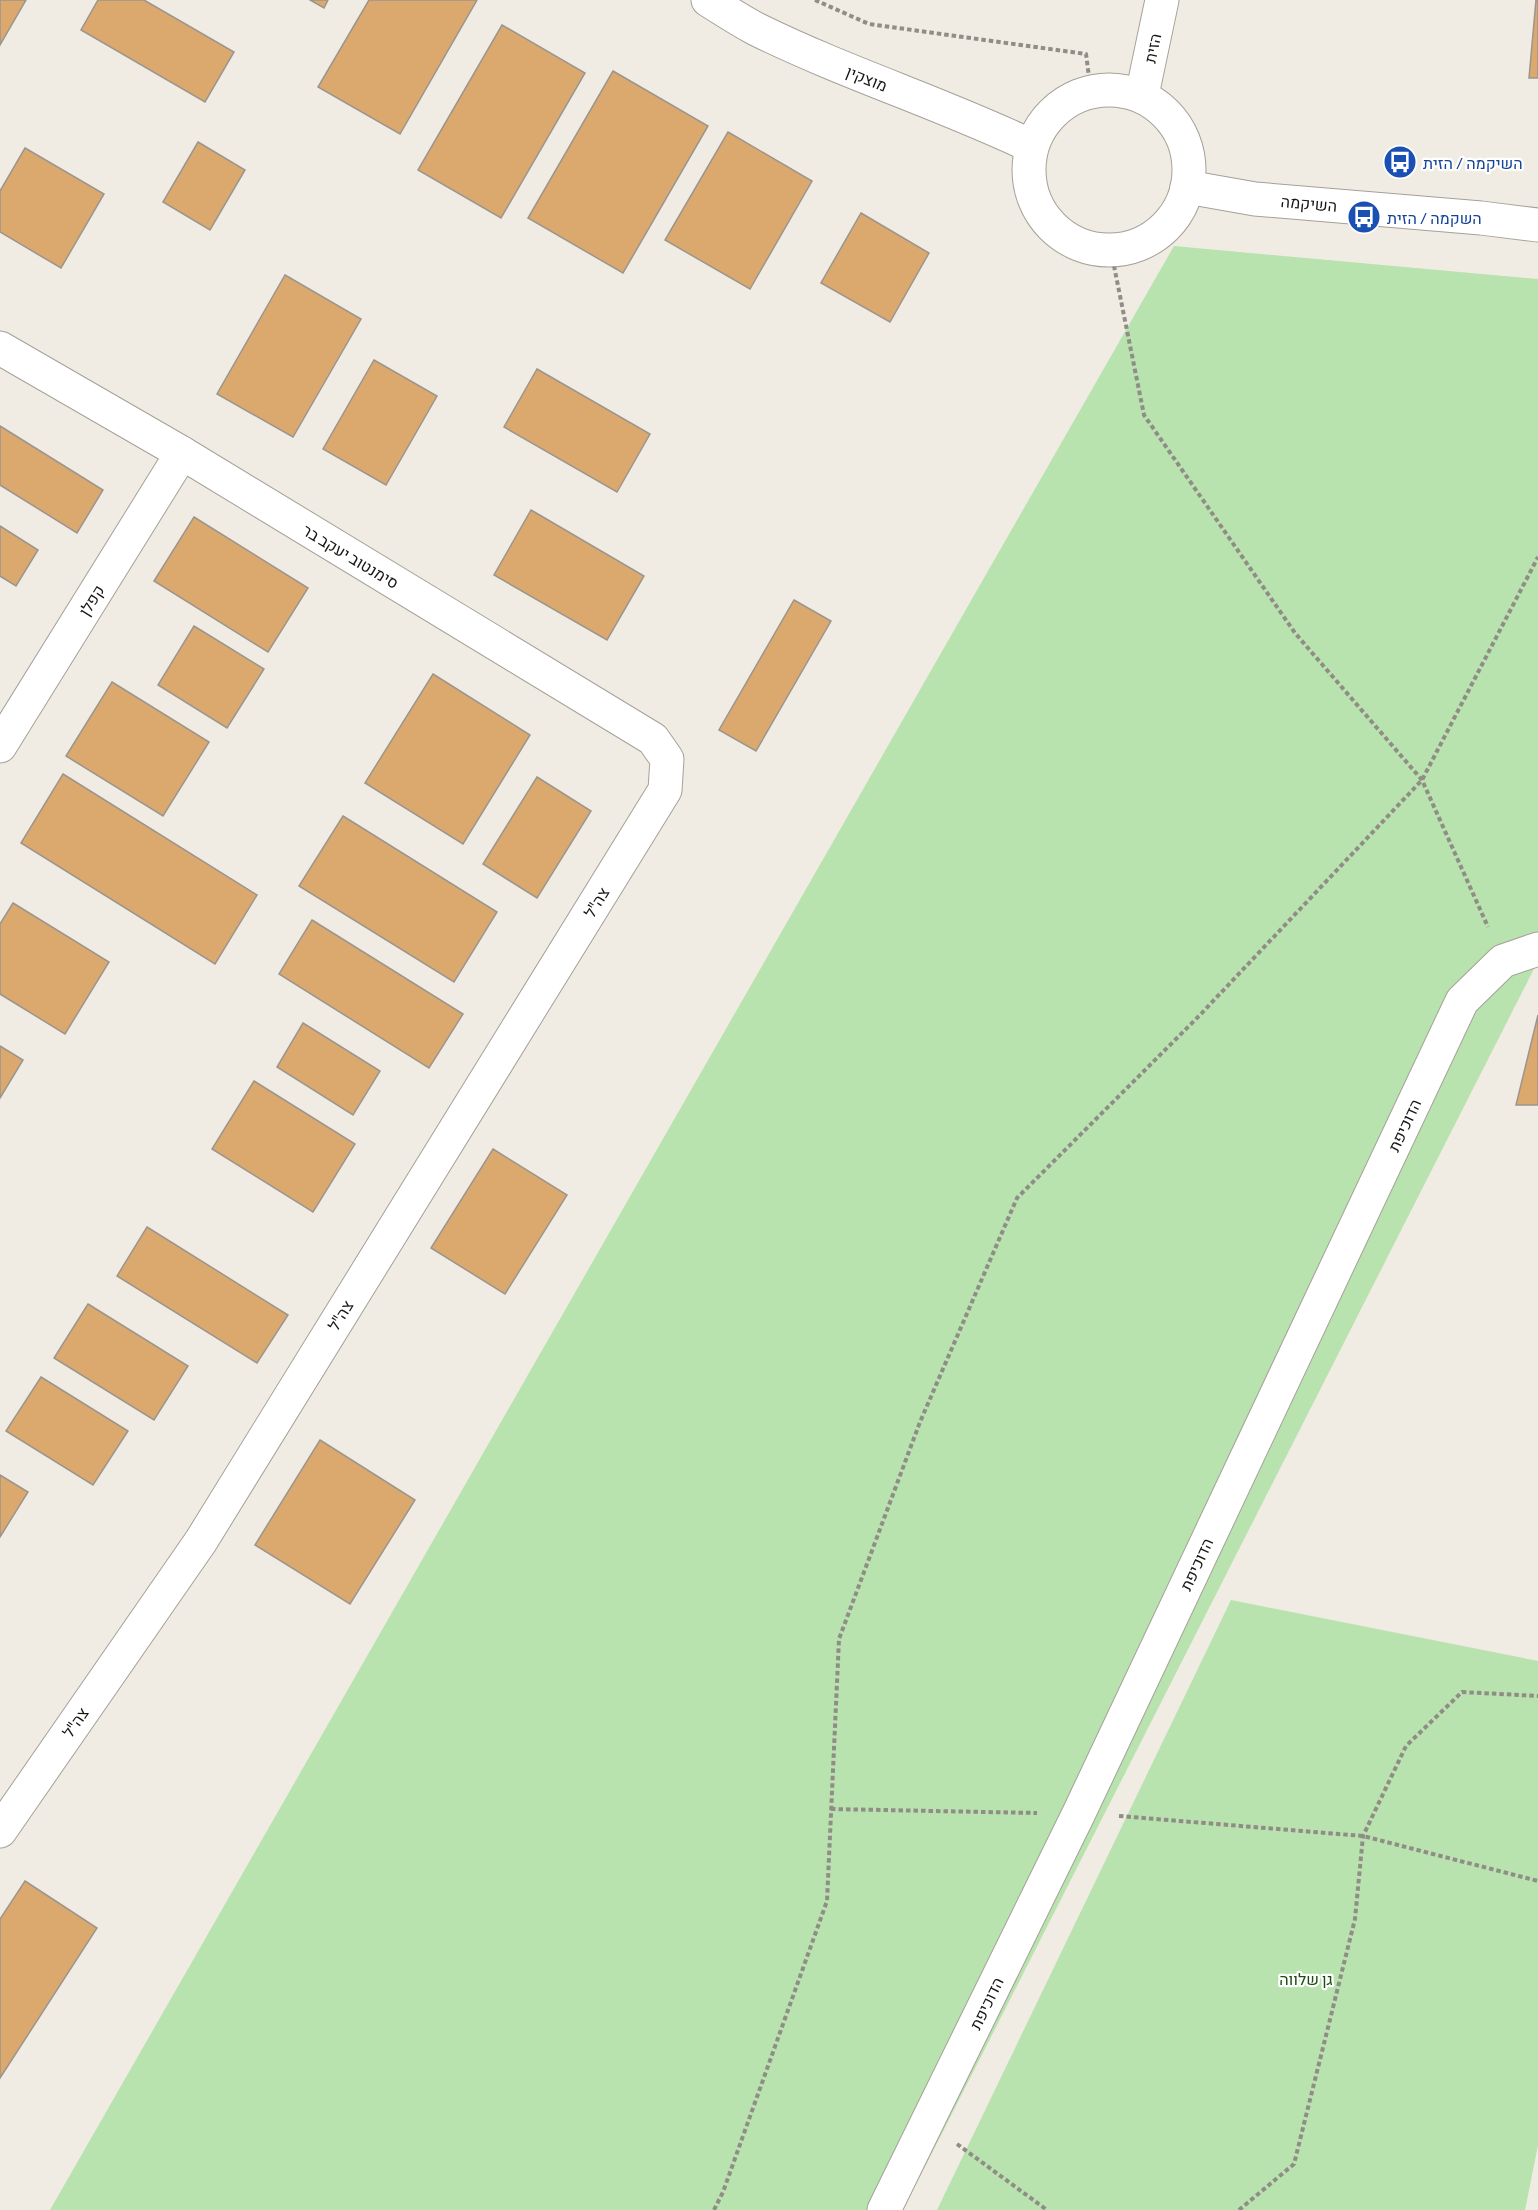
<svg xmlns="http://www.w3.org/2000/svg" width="1538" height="2210" viewBox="0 0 1538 2210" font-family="Commissioner,Heebo,sans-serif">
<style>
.green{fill:#b8e2ae}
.building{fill:#dba96e;stroke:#9b958e;stroke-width:1.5}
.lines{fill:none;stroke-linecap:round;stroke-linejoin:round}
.minor-casing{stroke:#a5a199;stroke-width:35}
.tertiary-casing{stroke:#a5a199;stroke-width:35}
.path{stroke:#908d87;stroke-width:4;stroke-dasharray:4.5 3;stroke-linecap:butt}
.minor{stroke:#fff;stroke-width:33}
.tertiary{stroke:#fff;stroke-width:33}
.labels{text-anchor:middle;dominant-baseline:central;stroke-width:4.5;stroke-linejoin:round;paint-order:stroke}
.street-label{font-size:16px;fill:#171613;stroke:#fff}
.transit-label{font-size:16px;fill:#164399;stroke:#fff;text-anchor:start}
.park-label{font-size:16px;fill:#1d4b11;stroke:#fff}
</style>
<rect width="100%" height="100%" fill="#f0ece3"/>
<!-- green -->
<g class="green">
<path d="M 1174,246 L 1538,279 L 1538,961 L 903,2210 L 50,2210 Z"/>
<path d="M 1231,1600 L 1538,1661 L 1538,2145 L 1525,2210 L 937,2210 Z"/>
</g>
<!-- building -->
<g class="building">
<path d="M 0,0 L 26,0 L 0,45 Z"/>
<path d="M 98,0 L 144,0 L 234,52 L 205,102 L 81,30 Z"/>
<path d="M 310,0 L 328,0 L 324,8 Z"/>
<path d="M 369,0 L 477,0 L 400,134 L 318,87 Z"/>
<path d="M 1536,0 L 1538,0 L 1538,78 L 1529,78 Z"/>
<path d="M 502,25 L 585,73 L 501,218 L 418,170 Z"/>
<path d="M 613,71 L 708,126 L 623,273 L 528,218 Z"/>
<path d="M 728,132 L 812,181 L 750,289 L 665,240 Z"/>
<path d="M 198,142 L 245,170 L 210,230 L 163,202 Z"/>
<path d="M 25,148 L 104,194 L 61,268 L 0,232 L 0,191 Z"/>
<path d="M 861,213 L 929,253 L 890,322 L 821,283 Z"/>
<path d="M 285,275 L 361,319 L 293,437 L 217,394 Z"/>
<path d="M 374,360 L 437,396 L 386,485 L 323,449 Z"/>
<path d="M 537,369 L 650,434 L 617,492 L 504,427 Z"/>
<path d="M 0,426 L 103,490 L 77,533 L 0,485 Z"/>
<path d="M 531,510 L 644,576 L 607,640 L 494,575 Z"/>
<path d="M 194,517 L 308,588 L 268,652 L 154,581 Z"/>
<path d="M 0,526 L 38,550 L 16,586 L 0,576 Z"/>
<path d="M 794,600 L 831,621 L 756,751 L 719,730 Z"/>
<path d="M 194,626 L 264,669 L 227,728 L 158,685 Z"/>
<path d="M 433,674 L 530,735 L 463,844 L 365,783 Z"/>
<path d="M 112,682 L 209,742 L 163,816 L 66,756 Z"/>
<path d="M 63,774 L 257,895 L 215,964 L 21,843 Z"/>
<path d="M 537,777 L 591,811 L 537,898 L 483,864 Z"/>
<path d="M 343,816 L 497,912 L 454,982 L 299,886 Z"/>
<path d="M 13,903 L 109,962 L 65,1034 L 0,994 L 0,924 Z"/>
<path d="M 312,920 L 463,1014 L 429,1068 L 279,974 Z"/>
<path d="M 1538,1015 L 1538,1105 L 1516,1105 Z"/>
<path d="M 303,1023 L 380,1071 L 353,1115 L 277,1067 Z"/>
<path d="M 0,1046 L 23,1060 L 0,1098 Z"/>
<path d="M 254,1081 L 355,1144 L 313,1212 L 212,1149 Z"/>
<path d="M 493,1149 L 567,1195 L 505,1294 L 431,1248 Z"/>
<path d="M 147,1227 L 288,1315 L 257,1363 L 117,1276 Z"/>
<path d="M 88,1304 L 188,1366 L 154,1420 L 54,1358 Z"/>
<path d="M 41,1377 L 128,1431 L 93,1485 L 6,1431 Z"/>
<path d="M 320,1440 L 415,1500 L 350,1604 L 255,1545 Z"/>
<path d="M 0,1475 L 28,1492 L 0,1537 Z"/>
<path d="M 25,1881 L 97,1928 L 0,2078 L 0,1919 Z"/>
</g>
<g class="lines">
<!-- minor casing -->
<g class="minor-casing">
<g id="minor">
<path d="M 0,746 L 182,453"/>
<path d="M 884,2210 L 1079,1813 L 1462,1001 L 1503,961 L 1538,949"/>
</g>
</g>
<!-- tertiary casing -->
<g class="tertiary-casing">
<g id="tertiary">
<path d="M 708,0 C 724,10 739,20 756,29 C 845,73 941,103 1031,146"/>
<circle cx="1109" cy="170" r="80"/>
<path d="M 1142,95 L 1162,0"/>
<path d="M 1187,187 L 1255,199 L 1481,218 L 1538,225"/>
<path d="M 0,348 L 182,453 L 653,739 L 667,759 L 665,790 L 201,1541 L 0,1831"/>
</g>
</g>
<!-- path -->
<g class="path">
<path d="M 815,0 L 869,24 L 1086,54 L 1091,92"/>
<path d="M 1111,251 L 1144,415 L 1295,633 L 1422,780 L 1488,927"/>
<path d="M 831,1809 L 1037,1813"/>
<path d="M 1119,1816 L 1363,1836 L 1538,1881"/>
<path d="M 957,2144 L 1047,2210"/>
<path d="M 714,2210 L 723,2192 L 827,1901 L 839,1639 L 920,1422 L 1017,1198 L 1199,1016 L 1422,780 L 1538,557"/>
<path d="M 1239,2210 L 1294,2164 L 1355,1919 L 1363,1836 L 1406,1746 L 1462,1692 L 1538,1696"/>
</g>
<!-- minor -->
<use href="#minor" class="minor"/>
<!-- tertiary -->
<use href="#tertiary" class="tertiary"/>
</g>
<!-- icons -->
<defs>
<g id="bus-disc" transform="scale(1.725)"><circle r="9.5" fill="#1a4fb4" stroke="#fff"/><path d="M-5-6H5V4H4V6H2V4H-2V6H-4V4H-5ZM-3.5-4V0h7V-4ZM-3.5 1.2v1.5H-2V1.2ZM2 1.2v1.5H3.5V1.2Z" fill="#fff"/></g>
</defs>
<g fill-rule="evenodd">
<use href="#bus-disc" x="1400" y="162"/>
<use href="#bus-disc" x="1364" y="217"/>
</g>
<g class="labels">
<!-- street labels -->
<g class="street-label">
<text transform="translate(1152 48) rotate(-78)">הזית</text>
<text transform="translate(867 78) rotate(22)">מוצקין</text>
<text transform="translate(1309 203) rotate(5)">השיקמה</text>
<text transform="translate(351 556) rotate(31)">סימנטוב יעקב בר</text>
<text transform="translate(91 600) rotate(-58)">קפלן</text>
<text transform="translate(596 902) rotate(-58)">צה"ל</text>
<text transform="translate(1404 1125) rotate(-65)">הדוכיפת</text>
<text transform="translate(340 1315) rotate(-58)">צה"ל</text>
<text transform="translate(1196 1564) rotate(-65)">הדוכיפת</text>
<text transform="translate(75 1722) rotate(-55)">צה"ל</text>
<text transform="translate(986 2003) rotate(-64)">הדוכיפת</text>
</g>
<!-- transit labels -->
<g class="transit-label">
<text x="1423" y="162">השיקמה / הזית</text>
<text x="1387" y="217">השקמה / הזית</text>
</g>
<!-- park labels -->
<g class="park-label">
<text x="1306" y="1978">גן שלווה</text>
</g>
</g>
</svg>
